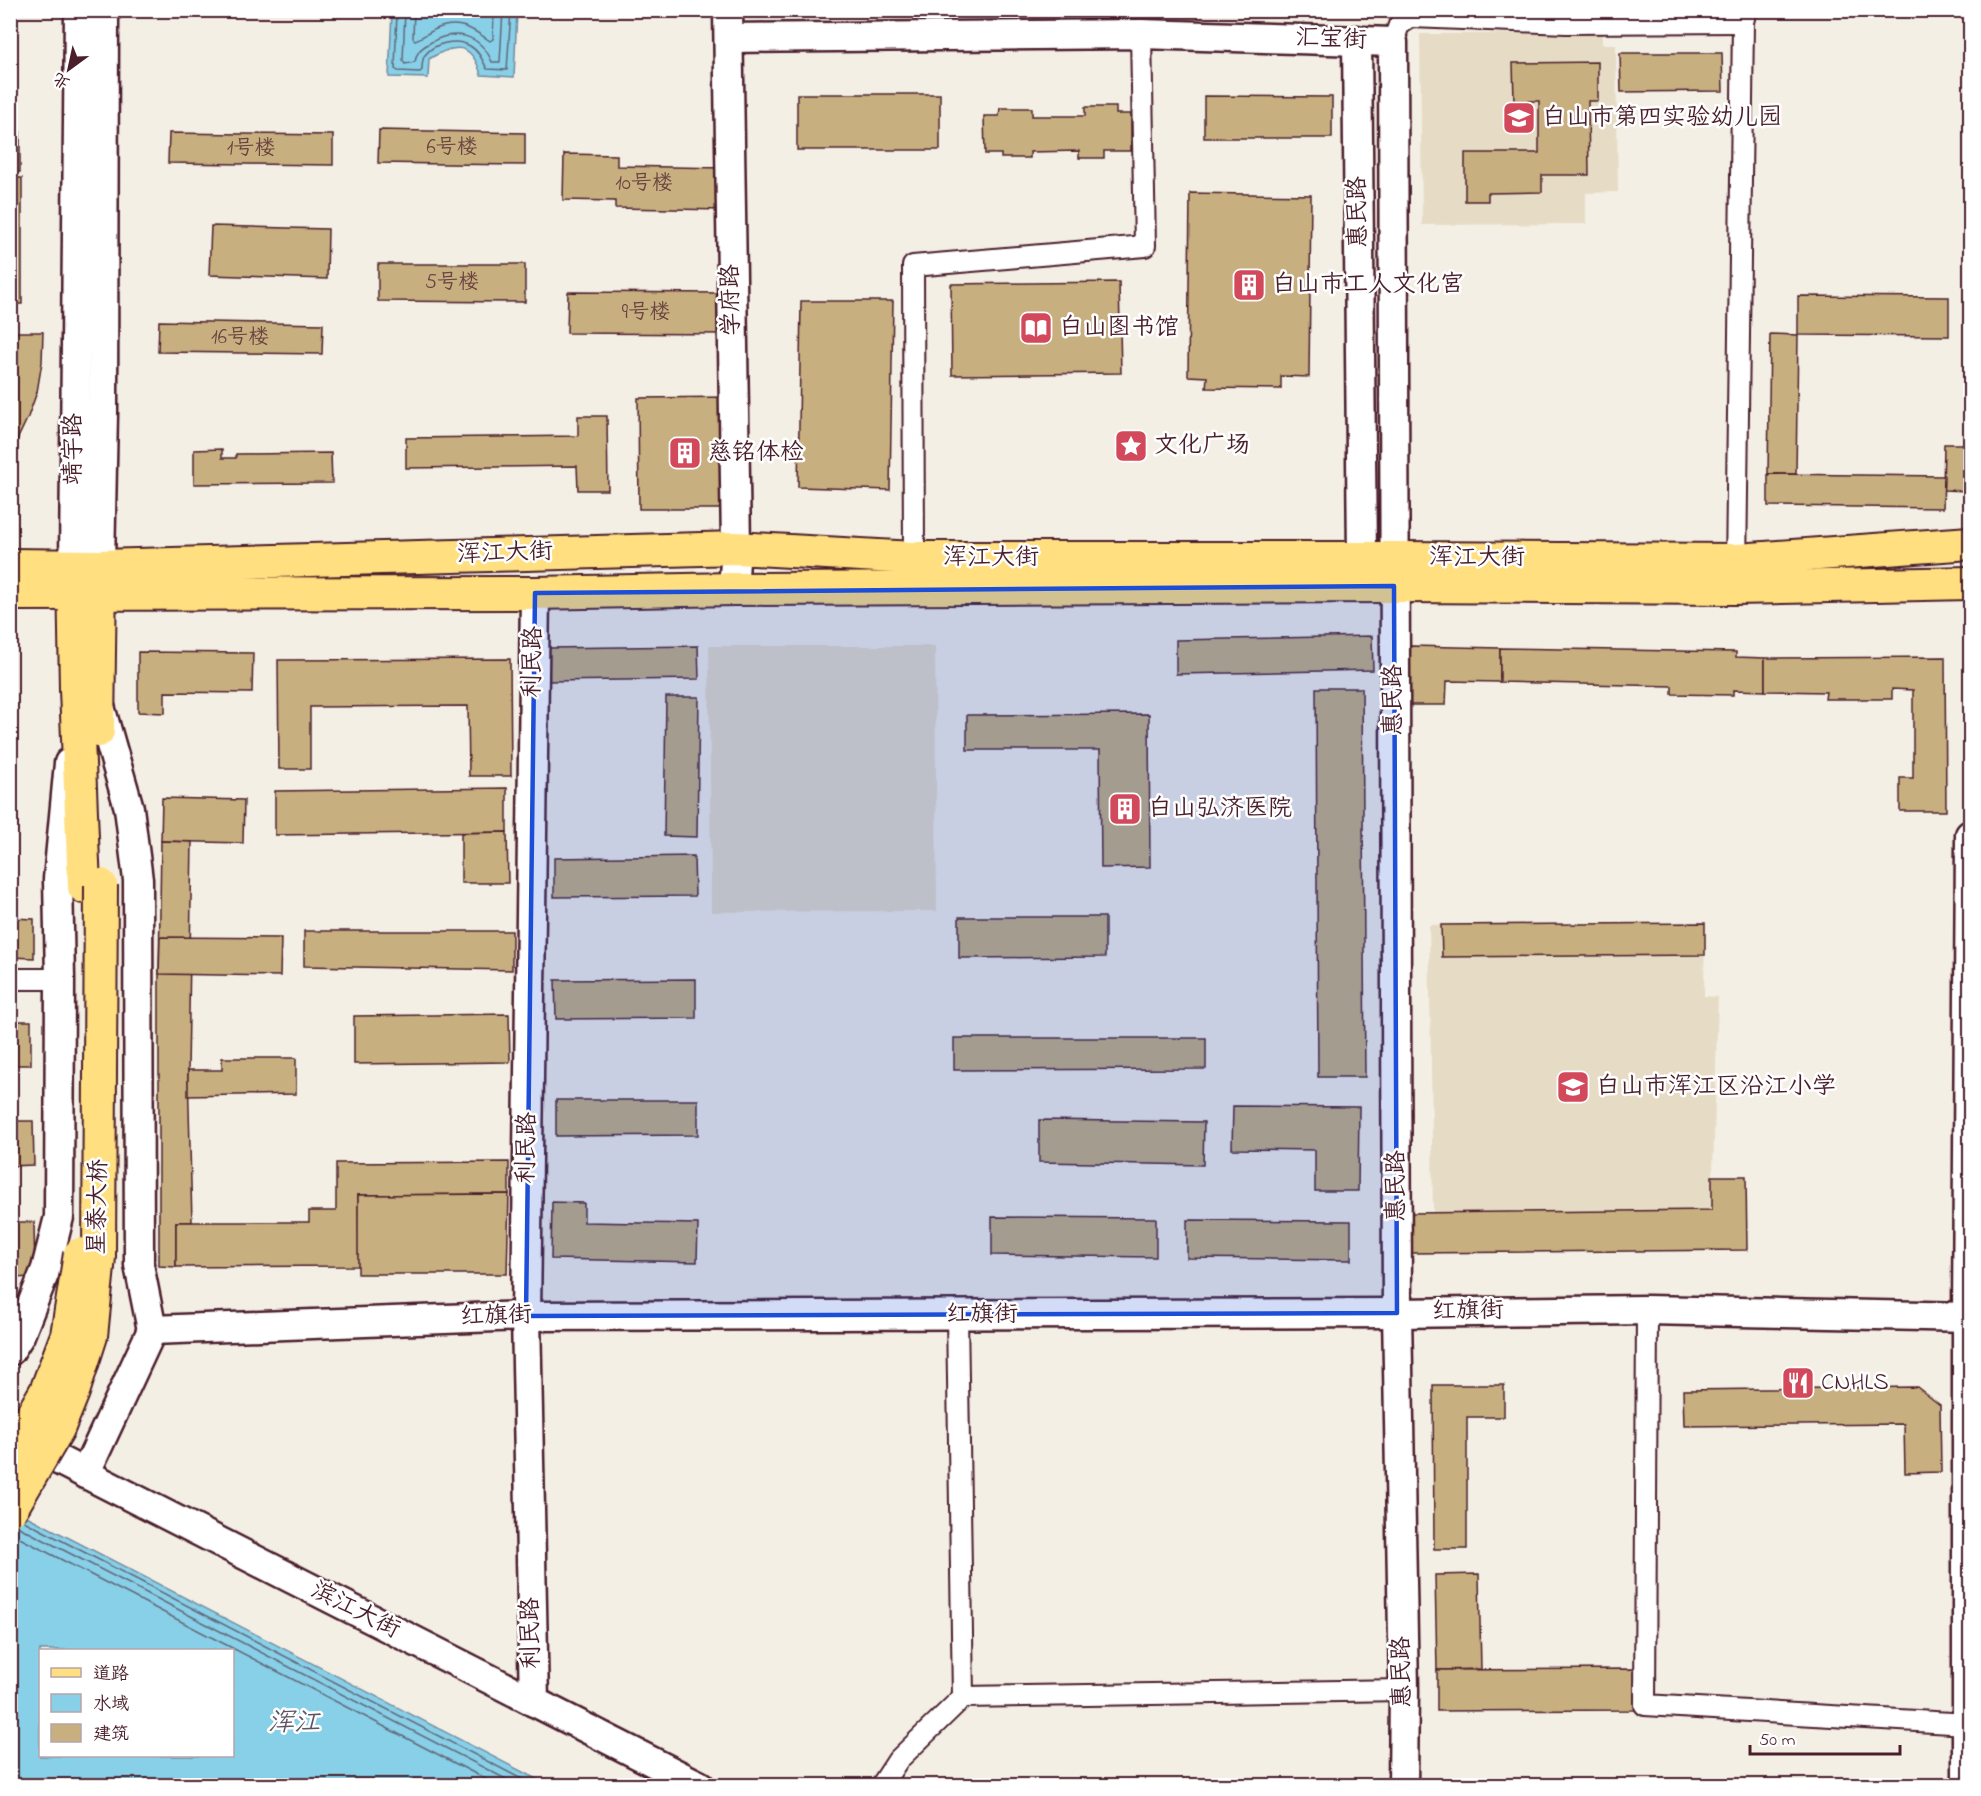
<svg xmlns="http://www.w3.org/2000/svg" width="1981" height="1796" viewBox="0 0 1981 1796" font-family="'Indie Flower','LXGW WenKai TC',sans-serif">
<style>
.built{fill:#e6dcc6}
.water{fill:#87d0e8;stroke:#6f899c;stroke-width:1.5;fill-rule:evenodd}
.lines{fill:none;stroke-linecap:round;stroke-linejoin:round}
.shore{stroke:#626677;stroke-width:1.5}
.building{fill:#c7af7f;stroke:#4a1f2b;stroke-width:1.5}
.street-casing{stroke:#4a1f2b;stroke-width:24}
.secondary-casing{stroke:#4a1f2b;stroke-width:33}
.primary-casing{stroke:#4a1f2b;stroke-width:36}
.street{stroke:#fff;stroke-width:20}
.secondary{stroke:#fff;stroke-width:28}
.primary{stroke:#ffdf80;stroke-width:32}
.primary-bridge-casing{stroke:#4a1f2b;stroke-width:36;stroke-linecap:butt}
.primary-bridge{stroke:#ffdf80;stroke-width:32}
.marked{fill:#1d4ed8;fill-opacity:0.2;stroke:#1d4ed8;stroke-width:4.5;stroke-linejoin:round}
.labels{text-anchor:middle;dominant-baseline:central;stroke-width:5;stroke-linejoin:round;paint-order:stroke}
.number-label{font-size:21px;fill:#694340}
.street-label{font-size:24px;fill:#4a1f2b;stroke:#fff}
.poi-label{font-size:24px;fill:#4a1f2b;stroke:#fff;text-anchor:start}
.water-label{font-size:26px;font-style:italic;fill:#5c5464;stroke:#fff}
</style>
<rect width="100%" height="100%" fill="#f4efe5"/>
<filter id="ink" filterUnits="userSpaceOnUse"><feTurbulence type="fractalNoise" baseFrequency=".0167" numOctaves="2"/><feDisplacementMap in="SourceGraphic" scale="12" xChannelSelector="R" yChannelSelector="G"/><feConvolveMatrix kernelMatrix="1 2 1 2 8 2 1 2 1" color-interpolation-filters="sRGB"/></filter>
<g filter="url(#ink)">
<!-- built -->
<g class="built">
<path d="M 1072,11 L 1453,11 L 1073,16 Z"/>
<path d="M 1602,33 L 1602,44 L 1616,44 L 1618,192 L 1586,193 L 1586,224 L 1422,225 L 1420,34 Z"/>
<path d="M 709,646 L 935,646 L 937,911 L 711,912 Z"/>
<path d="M 1705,923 L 1704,996 L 1718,997 L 1712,1210 L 1433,1213 L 1429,925 Z"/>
</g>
<!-- water -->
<g class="water">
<path d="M 392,11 L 517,11 L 514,77 L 481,75 C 472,42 455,43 429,59 L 428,78 L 389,77 Z"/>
<path d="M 11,1508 L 548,1785 L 11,1785 ZM 40,1650 L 232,1650 L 232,1756 L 40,1756 Z"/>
</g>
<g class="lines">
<!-- shore -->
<g class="shore">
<path d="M 397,10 L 395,69 L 398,71 L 420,72 L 422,70 C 422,65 422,59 425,55 C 434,43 456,38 470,46 C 479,51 483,61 487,69 L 507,70 L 511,10"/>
<path d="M 405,10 L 403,61 L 405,64 L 415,62 C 416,53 420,49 428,44 C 453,28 480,33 492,62 L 500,62 L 503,10"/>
<path d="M 414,10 L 413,38 L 415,40 C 422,38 429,32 436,29 C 458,19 473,29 490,41 L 493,39 L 494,10"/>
<path d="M 24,1521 L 535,1786"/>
<path d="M 17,1526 L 519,1786"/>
<path d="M 10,1533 L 499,1786"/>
</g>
</g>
<!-- building -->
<g class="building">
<rect x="10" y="10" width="3" height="69"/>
<path d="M 1620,53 L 1722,53 L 1723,91 L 1621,92 Z"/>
<path d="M 1598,62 L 1598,101 L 1588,101 L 1589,175 L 1542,175 L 1542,192 L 1488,193 L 1488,201 L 1465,201 L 1465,153 L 1539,153 L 1539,101 L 1514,101 L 1513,63 Z"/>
<rect x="797" y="94" width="143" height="56"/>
<path d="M 1204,96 L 1332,97 L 1332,138 L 1204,138 Z"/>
<path d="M 1085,107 L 1116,107 L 1116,114 L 1131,114 L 1131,151 L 1104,151 L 1104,158 L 1079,158 L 1079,151 L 1030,152 L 1030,158 L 1001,158 L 1001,154 L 985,154 L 984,116 L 999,116 L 1000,108 L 1032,108 L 1032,116 L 1085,116 Z"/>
<path d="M 379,130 L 525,133 L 525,165 L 378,163 Z"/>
<rect x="10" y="131" width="10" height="41"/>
<path d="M 169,133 L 333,135 L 333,165 L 168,163 Z"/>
<path d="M 564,154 L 617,155 L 617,166 L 726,168 L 725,210 L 615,208 L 615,201 L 563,200 Z"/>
<rect x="10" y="178" width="12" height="126"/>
<path d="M 1190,193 L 1311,195 L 1309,377 L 1281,376 L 1281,389 L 1206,388 L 1207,377 L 1188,376 Z"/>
<path d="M 211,226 L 328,229 L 327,279 L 209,275 Z"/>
<path d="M 378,264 L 525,264 L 525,302 L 378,301 Z"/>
<path d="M 1119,282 L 1121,373 L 952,375 L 951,284 Z"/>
<path d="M 568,292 L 725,293 L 725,334 L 567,333 Z"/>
<path d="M 1798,296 L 1949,297 L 1949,336 L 1798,335 Z"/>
<path d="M 801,301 L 893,301 L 890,490 L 798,487 Z"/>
<path d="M 159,321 L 323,324 L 322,354 L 158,352 Z"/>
<path d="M 10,332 L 43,332 L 42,362 L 37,392 L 28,417 L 17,440 L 10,447 Z"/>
<path d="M 1770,334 L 1798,335 L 1796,474 L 1768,474 Z"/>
<path d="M 731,397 L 733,509 L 639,509 L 638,398 Z"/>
<path d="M 578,416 L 607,416 L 608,490 L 578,490 L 577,466 L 406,468 L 406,438 L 578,436 Z"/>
<path d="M 1944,444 L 1970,444 L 1970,491 L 1943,490 Z"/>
<path d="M 222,449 L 222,458 L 236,458 L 236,454 L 331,453 L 332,483 L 194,484 L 194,450 Z"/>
<path d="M 1768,474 L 1944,476 L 1943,508 L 1768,506 Z"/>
<path d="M 1372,636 L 1373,670 L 1176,674 L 1176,640 Z"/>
<path d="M 698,646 L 699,679 L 548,681 L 547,648 Z"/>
<path d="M 1410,646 L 1500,648 L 1500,682 L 1447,681 L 1446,705 L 1410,705 Z"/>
<path d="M 1500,648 L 1736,652 L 1736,657 L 1765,658 L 1765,691 L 1733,690 L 1733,695 L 1672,694 L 1672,686 L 1500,682 Z"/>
<path d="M 138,652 L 253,653 L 252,693 L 165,692 L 165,713 L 138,712 Z"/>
<path d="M 1945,657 L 1946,811 L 1900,811 L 1900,778 L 1913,778 L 1913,690 L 1892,689 L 1892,699 L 1825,699 L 1826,692 L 1765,691 L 1765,658 Z"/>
<path d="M 510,659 L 511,776 L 469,776 L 468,706 L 310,707 L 310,769 L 279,769 L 278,660 Z"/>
<path d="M 1316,688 L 1362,688 L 1365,1077 L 1318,1077 Z"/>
<path d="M 666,697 L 699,697 L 697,837 L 664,836 Z"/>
<path d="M 1149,714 L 1150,867 L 1101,868 L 1100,750 L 967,750 L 967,715 Z"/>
<path d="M 507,788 L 507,832 L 275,835 L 275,791 Z"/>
<path d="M 162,798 L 244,800 L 243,843 L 161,841 Z"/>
<path d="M 507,832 L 508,883 L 461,883 L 461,833 Z"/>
<path d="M 161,841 L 192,842 L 188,1070 L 192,1222 L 176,1222 L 176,1267 L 159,1266 L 159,974 Z"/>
<path d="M 694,856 L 695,896 L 554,897 L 554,858 Z"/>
<path d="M 959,917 L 1105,917 L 1105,957 L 959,958 Z"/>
<path d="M 10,918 L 34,919 L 34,958 L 10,957 Z"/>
<path d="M 1705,923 L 1705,955 L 1442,957 L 1441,925 Z"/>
<path d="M 304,931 L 512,931 L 512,970 L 304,966 Z"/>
<path d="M 160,937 L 281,938 L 280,976 L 159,974 Z"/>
<path d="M 696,979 L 696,1018 L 556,1019 L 555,980 Z"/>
<path d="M 509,1014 L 510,1062 L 354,1064 L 354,1016 Z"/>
<rect x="10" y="1021" width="21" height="44"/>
<path d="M 954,1038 L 1206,1038 L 1206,1069 L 954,1070 Z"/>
<path d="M 222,1058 L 296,1058 L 296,1094 L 188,1096 L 188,1070 L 222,1070 Z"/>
<path d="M 556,1100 L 698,1100 L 698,1135 L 556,1136 Z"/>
<path d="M 1233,1106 L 1359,1107 L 1358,1191 L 1315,1191 L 1315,1150 L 1232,1149 Z"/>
<path d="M 1039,1120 L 1204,1122 L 1203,1165 L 1039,1162 Z"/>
<path d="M 10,1121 L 33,1121 L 34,1165 L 10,1166 Z"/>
<path d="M 509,1162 L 509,1194 L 358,1195 L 359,1266 L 176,1267 L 176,1222 L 309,1222 L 309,1211 L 336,1211 L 336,1163 Z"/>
<path d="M 1712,1176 L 1746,1176 L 1747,1250 L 1410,1253 L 1410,1213 L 1712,1210 Z"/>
<path d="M 509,1194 L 507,1274 L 358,1274 L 358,1195 Z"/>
<path d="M 552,1202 L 584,1203 L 584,1222 L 698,1224 L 697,1262 L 551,1259 Z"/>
<path d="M 992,1217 L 1156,1218 L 1156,1257 L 992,1255 Z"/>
<path d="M 1187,1220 L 1351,1221 L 1351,1260 L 1187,1258 Z"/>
<path d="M 10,1222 L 34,1222 L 35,1277 L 10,1278 Z"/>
<path d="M 1433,1385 L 1504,1385 L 1504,1417 L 1467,1417 L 1467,1549 L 1434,1549 Z"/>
<path d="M 1917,1387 L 1940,1405 L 1941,1472 L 1905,1473 L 1904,1424 L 1684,1426 L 1683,1390 Z"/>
<path d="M 1479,1574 L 1481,1669 L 1437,1670 L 1435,1575 Z"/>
<path d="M 1643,1669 L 1644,1710 L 1437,1711 L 1437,1670 Z"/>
</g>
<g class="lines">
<!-- street casing -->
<g class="street-casing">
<g id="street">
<path d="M 1393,42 L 1399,25 L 1411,17 L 1566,23 L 1743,22"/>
<path d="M 914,558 L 913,266 L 1145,246 L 1141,34"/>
<path d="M 1736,570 L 1743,22 L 1746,10"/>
<path d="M 10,979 L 60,979"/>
<path d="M 1647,1310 L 1645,1705 L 1968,1724"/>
<path d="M 963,1697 L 1404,1690"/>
<path d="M 881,1786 L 898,1760 L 963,1697 L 957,1315"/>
</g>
</g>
<!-- secondary casing -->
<g class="secondary-casing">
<g id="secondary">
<path d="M 728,10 L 736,548 L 733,589"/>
<path d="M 729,38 L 1141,34 L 1393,42 L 1397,1313 L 1404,1690 L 1403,1786"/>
<path d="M 1357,40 L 1362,559 L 1379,573"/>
<path d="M 74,565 L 79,10"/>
<path d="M 100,566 L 103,413 L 104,10"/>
<path d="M 99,703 L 129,808 L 138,880 L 139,1265 L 152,1330"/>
<path d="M 152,1330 L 526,1316 L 1397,1313 L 1647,1310 L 1970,1317"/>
<path d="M 10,1351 L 20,1335 L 46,1269 L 59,1217 L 60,979 L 58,879 L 69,763"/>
<path d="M 25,1443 L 700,1786"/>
<path d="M 85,1474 L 152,1330"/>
<path d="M 534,1702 L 526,1316 L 535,593"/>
<path d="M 1967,1786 L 1967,1318 L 1970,835"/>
</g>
</g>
<!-- primary casing -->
<g class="primary-casing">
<g id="primary">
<path d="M 10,565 L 100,566 L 736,548 L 914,558 L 1394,558 L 1738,560 L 1970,543"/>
<path d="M 74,572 L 76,689 L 84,887"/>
<path d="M 10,594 L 535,593 L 733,589 L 1394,586 L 1734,588 L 1970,583"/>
<path d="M 98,731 L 100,574"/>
</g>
</g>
<!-- street -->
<use href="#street" class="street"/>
<!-- secondary -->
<use href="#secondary" class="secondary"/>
<!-- primary -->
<use href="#primary" class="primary"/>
<!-- primary-bridge casing -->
<g class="primary-bridge-casing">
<g id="primary-bridge">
<path d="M 10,1453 L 46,1391 L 67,1335 L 80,1254"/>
<path d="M 10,1511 L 58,1429 L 73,1392 L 91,1336 L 99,1257 L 101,885"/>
</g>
</g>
<!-- primary-bridge -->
<use href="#primary-bridge" class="primary-bridge"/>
</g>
</g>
<!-- marked area -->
<path class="marked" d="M 1394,586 L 1397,1313 L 526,1316 L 535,593 Z"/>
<!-- icons -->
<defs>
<g id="school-square" transform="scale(1.725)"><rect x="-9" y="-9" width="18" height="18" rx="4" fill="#d1495b" stroke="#fff"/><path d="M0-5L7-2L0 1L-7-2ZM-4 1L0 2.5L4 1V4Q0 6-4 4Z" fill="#fff"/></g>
<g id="building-square" transform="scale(1.725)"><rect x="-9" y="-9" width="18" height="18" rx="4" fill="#d1495b" stroke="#fff"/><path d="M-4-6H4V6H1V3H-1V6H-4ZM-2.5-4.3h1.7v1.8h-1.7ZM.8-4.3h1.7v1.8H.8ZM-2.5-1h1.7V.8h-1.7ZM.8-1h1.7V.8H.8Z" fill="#fff"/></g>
<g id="library-square" transform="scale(1.725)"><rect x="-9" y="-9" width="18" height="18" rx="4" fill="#d1495b" stroke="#fff"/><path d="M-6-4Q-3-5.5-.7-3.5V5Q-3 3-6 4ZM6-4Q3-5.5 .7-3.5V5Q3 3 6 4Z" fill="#fff"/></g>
<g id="sight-square" transform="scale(1.725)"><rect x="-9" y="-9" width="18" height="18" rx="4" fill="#d1495b" stroke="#fff"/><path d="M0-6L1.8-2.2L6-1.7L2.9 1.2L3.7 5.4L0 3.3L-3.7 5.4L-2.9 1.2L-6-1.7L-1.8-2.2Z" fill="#fff"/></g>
<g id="restaurant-square" transform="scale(1.725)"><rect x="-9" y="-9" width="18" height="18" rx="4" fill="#d1495b" stroke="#fff"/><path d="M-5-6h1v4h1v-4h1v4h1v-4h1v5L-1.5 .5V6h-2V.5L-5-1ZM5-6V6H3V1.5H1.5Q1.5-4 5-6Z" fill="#fff"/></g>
</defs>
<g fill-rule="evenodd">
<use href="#school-square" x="1519" y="118"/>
<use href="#building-square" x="1249" y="285"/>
<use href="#library-square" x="1036" y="328"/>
<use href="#sight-square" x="1131" y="446"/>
<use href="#building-square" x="685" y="453"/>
<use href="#building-square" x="1125" y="809"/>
<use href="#school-square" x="1573" y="1087"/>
<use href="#restaurant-square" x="1798" y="1383"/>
</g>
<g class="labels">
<!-- number labels -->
<g class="number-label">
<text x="452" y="148">6号楼</text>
<text x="251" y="149">1号楼</text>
<text x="644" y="184">10号楼</text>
<text x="452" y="283">5号楼</text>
<text x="646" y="313">9号楼</text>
<text x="240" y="338">16号楼</text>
</g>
<!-- street labels -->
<g class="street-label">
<text transform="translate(1331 40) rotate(2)">汇宝街</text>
<text transform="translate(1359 212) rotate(-91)">惠民路</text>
<text transform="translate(732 300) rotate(-91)">学府路</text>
<text transform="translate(74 449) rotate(-90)">靖宇路</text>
<text transform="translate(505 554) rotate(-2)">浑江大街</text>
<text x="991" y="558">浑江大街</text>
<text x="1477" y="558">浑江大街</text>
<text transform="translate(534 662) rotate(-89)">利民路</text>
<text transform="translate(1394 700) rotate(-90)">惠民路</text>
<text transform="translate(528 1148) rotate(-89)">利民路</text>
<text transform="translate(1397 1186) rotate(-90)">惠民路</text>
<text transform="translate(99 1207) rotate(-89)">星泰大桥</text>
<text transform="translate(1468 1312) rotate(-1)">红旗街</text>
<text x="982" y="1315">红旗街</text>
<text transform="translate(496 1317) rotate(-2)">红旗街</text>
<text transform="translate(355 1611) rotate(27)">滨江大街</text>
<text transform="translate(532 1633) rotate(-91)">利民路</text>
<text transform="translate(1403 1672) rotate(-91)">惠民路</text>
</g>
<!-- poi labels -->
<g class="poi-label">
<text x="1542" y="118">白山市第四实验幼儿园</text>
<text x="1272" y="285">白山市工人文化宫</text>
<text x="1059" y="328">白山图书馆</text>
<text x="1154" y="446">文化广场</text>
<text x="708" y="453">慈铭体检</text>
<text x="1148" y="809">白山弘济医院</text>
<text x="1596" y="1087">白山市浑江区沿江小学</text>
<text x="1821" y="1383">CNHLS</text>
</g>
<!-- water labels -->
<g class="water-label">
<text x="294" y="1724">浑江</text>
</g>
</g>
<!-- margin -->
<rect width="1981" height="1796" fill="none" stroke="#fff" stroke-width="36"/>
<rect x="18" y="18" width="1945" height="1760" fill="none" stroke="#4a1f2b" stroke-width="2" filter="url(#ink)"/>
<!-- legend -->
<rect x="39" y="1649" width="195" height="108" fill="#ffffff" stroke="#b7a5aa" stroke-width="1.5"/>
<rect x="51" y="1668" width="30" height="9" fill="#ffdf80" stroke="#b7a5aa" stroke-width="1.5"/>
<text x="93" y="1679" font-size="18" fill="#4a1f2b">道路</text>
<rect x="51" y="1694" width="30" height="18" fill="#87d0e8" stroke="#b7a5aa" stroke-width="1.5"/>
<text x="93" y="1709" font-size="18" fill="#4a1f2b">水域</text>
<rect x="51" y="1724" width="30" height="18" fill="#c7af7f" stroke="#b7a5aa" stroke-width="1.5"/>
<text x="93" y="1739" font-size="18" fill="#4a1f2b">建筑</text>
<!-- north arrow -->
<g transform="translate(69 69) rotate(213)" stroke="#ffffff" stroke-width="4.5" paint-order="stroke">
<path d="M0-4.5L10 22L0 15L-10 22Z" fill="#4a1f2b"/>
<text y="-9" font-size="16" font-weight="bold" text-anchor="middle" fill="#4a1f2b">北</text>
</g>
<!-- scale -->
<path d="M1750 1745v9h150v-9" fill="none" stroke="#4a1f2b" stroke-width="3"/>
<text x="1759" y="1745" font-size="18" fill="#4a1f2b" stroke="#ffffff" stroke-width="4.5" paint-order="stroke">50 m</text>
</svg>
